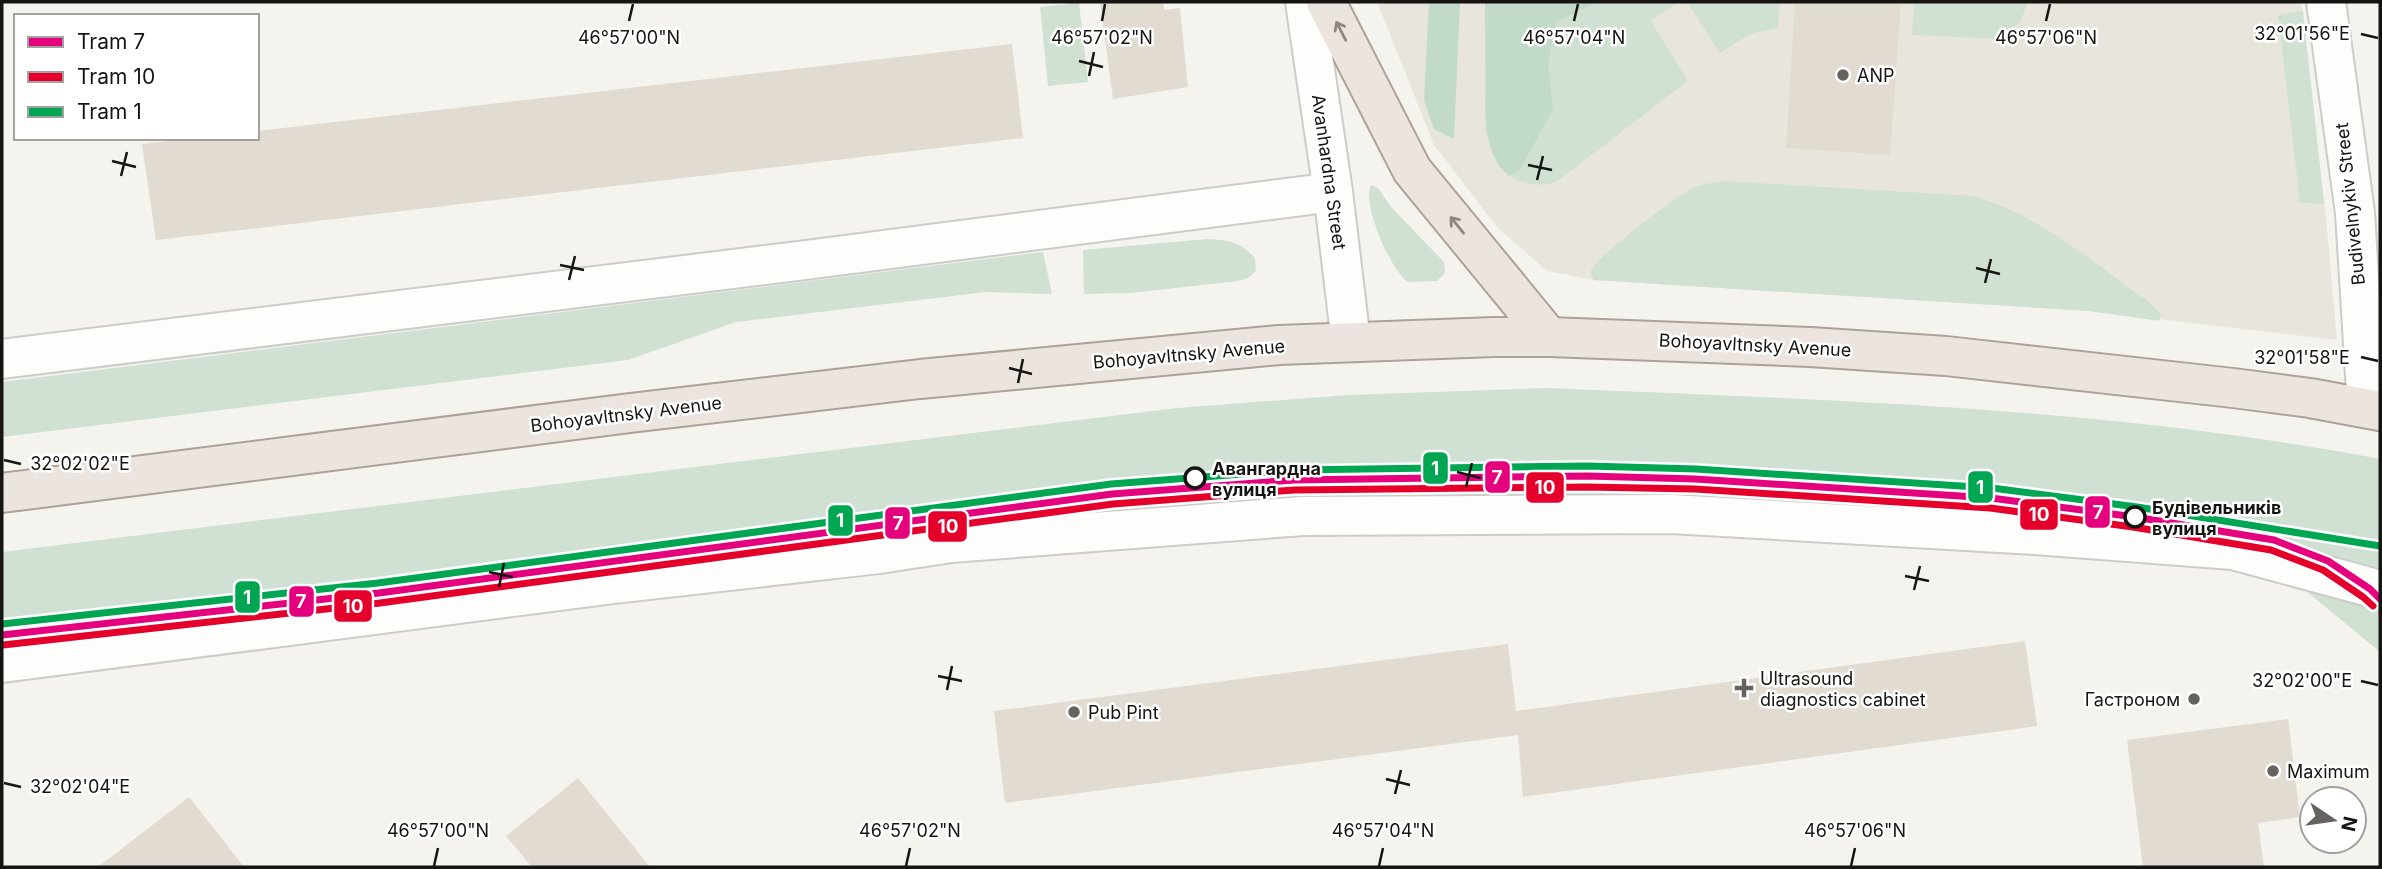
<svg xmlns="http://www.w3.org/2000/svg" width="2382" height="869" viewBox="0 0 2382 869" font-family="Inter,sans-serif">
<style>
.built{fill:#e8e6dc}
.green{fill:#d0e1d4}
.forest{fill:#c1dac9}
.building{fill:#e1dbd1}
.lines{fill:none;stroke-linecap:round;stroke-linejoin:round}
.minor-casing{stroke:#ccccc8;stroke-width:42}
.major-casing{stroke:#aea196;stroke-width:42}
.minor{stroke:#fdfdfc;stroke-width:38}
.major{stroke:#ece5df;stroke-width:38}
.tram-1-casing{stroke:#fff;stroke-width:12}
.tram-2-casing{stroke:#fff;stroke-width:12}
.tram-3-casing{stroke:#fff;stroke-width:12}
.tram-1{stroke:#e5007d;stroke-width:7}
.tram-2{stroke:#e4002b;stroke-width:7}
.tram-3{stroke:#00a651;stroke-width:7}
.oneway{stroke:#8c8783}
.ticks{fill:none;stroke:#161512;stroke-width:2.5}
.poi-dot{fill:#64635f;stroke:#fff;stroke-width:2.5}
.stop-dot{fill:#fff;stroke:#161512;stroke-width:3.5}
.labels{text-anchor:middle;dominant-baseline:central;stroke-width:5;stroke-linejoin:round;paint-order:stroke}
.poi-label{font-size:18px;fill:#161512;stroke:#fff;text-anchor:start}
.street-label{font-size:18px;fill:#161512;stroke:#fff}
.stop-label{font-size:18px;font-weight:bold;fill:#161512;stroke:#fff;text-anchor:start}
.ticks-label{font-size:18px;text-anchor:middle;fill:#161512;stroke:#fff;stroke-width:5;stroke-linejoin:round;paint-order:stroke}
.line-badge{stroke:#fff;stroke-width:2.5}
.badge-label{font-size:19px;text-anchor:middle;font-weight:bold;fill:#fff}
</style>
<rect width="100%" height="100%" fill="#f4f3ee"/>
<!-- built -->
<path class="built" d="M 1377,2 L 2301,2 L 2326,218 L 2337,340 L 2089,311 L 1594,280 L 1547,271 L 1497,227 L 1434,145 Z"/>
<!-- green -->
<g class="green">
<path d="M 1485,2 L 1678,2 L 1651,21 L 1688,81 L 1556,182 C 1516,193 1490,167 1486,128 C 1484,110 1486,91 1486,73 C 1486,49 1485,25 1485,2 Z"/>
<path d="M 1687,2 L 1780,2 L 1778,28 L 1750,34 L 1720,53 Z"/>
<path d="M 1914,2 L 2028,2 L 2020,22 L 2000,39 L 1912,35 Z"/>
<path d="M 1079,3 L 1088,82 L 1048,86 L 1040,7 Z"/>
<path d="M 2303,11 L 2324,204 L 2300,203 L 2278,15 Z"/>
<path d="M 1725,181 L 1973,196 C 2040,215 2093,263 2149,302 L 2161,314 L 2159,321 L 2089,311 L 1594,280 C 1590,275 1589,271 1594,266 C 1602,253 1678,195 1693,188 C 1703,184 1713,182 1725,181 Z"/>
<path d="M 1371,185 L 1378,188 L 1391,207 L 1444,262 L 1445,273 L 1437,281 L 1408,282 C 1391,271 1361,203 1371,185 Z"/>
<path d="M 1207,239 C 1228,240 1242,242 1255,259 L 1256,271 L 1248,278 L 1238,281 L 1131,293 L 1084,294 L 1083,250 Z"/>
<path d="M 1043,252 L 1052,294 L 986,292 L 736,322 L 628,360 L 2,437 L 2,382 Z"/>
<path d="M 1548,388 C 1826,400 2107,407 2380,459 L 2380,652 L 2248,543 L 1829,503 L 1422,491 L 2,662 L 2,552 L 1177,408 L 1348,395 Z"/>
</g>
<!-- forest -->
<g class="forest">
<path d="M 1429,2 L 1460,2 L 1454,139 L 1434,129 L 1424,100 Z"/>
<path d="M 1485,2 L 1597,2 L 1556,22 L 1548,64 L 1553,109 L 1521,168 L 1509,176 L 1499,166 L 1493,153 L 1486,129 Z"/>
</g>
<!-- building -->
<g class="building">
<path d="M 1100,2 L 1163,2 L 1164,10 L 1180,8 L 1188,87 L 1113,99 Z"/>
<path d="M 1795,2 L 1901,2 L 1890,155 L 1786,148 Z"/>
<path d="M 1012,44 L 1023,138 L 156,240 L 142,144 L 197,138 L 257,138 L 257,131 Z"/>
<path d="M 2025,641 L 2037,726 L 1523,797 L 1518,735 L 1005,803 L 994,711 L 1508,644 L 1516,711 Z"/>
<path d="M 2288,719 L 2300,817 L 2258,823 L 2264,867 L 2143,867 L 2127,740 Z"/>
<path d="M 578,778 L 617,826 L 650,867 L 532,867 L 506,836 Z"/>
<path d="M 189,797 L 244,867 L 98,867 Z"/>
</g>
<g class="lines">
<!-- minor casing -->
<g class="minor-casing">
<g id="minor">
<path d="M 1305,2 L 1333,192 L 1351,342"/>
<path d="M 2326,2 L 2355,213 L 2367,408"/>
<path d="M 2,359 L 798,261 L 1333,192"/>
<path d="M 2,663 L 614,584 L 879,554 L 951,543 L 1303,516 L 1671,514 L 2035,535 L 2233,550 L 2380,590"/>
</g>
</g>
<!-- major casing -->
<g class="major-casing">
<g id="major">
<path d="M 1326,2 L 1412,170 L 1549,337"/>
<path d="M 2,493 L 630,413 L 920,379 L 1279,345 L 1494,337 L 1549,337 L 1810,347 L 1946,356 L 2233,388 L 2310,398 L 2380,411"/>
</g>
</g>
<!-- minor -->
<use href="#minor" class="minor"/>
<!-- major -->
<use href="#major" class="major"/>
<!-- tram-1 casing -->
<g class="tram-1-casing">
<path id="tram-1" d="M 2,635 L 379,593 L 1112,494 L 1294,480 L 1587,476 L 1695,479 L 1991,498 L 2135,517 L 2274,540 L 2328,561 L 2370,589 L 2380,599"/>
</g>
<!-- tram-2 casing -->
<g class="tram-2-casing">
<path id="tram-2" d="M 3,645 L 380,603 L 1113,504 L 1294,490 L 1587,487 L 1695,489 L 1990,508 L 2133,527 L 2271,550 L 2323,570 L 2363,597 L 2373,606"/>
</g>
<!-- tram-3 casing -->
<g class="tram-3-casing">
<path id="tram-3" d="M 2,624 L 378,583 L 1111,484 L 1294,470 L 1587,466 L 1696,469 L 1992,488 L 2137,507 L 2380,546"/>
</g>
<!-- tram-1 -->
<use href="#tram-1" class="tram-1"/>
<!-- tram-2 -->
<use href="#tram-2" class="tram-2"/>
<!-- tram-3 -->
<use href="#tram-3" class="tram-3"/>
</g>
<!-- one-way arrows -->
<defs><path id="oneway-shaft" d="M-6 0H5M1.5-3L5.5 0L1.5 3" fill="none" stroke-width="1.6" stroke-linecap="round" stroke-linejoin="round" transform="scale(1.75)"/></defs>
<g class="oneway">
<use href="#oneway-shaft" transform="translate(1341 31) rotate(-117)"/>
<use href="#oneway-shaft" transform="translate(1457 225) rotate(-129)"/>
</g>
<!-- ticks -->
<path class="ticks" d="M 629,21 L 633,4M 1102,21 L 1105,4M 1574,21 L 1578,4M 2046,21 L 2050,4M 2361,34 L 2378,38M 1079,61 L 1103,67M 1089,76 L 1094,52M 112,161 L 136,167M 1528,165 L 1552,170M 121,176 L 127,152M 1537,180 L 1543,156M 560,265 L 584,270M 1976,268 L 2000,274M 569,280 L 575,256M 1985,283 L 1991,259M 2361,357 L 2378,361M 1009,368 L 1032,374M 1018,383 L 1023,359M 4,460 L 21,464M 1457,472 L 1481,478M 1466,487 L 1472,463M 489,572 L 513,577M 1905,576 L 1929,581M 499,587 L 504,563M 1914,590 L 1920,566M 938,676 L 962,681M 2361,681 L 2378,685M 947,690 L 952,666M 1386,779 L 1410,785M 4,783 L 21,787M 1395,794 L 1401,770M 434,866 L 438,848M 906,866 L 910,848M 1379,866 L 1383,848M 1851,866 L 1855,848"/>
<!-- markers -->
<g class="poi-dot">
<circle cx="1843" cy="75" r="7"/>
<path d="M1740.5 677.5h7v7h7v7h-7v7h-7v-7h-7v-7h7z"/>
<circle cx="2194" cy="699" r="7"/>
<circle cx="1074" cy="712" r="7"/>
<circle cx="2273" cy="771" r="7"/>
</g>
<g class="stop-dot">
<circle cx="1195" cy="478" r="10"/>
<circle cx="2135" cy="517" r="10"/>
</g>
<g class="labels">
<!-- poi labels -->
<g class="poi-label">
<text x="1857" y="75">ANP</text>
<text x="1760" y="678">Ultrasound<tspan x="1760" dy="21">diagnostics cabinet</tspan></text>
<text x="2180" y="699" text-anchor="end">Гастроном</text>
<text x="1088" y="712">Pub Pint</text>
<text x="2287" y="771">Maximum</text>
</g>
<!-- street labels -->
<g class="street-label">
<text transform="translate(1329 172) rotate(82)">Avanhardna Street</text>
<text transform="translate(2350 204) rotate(-96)">Budivelnykiv Street</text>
<text transform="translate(1755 345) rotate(3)">Bohoyavltnsky Avenue</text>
<text transform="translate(1189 354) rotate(-5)">Bohoyavltnsky Avenue</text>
<text transform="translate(626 414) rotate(-7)">Bohoyavltnsky Avenue</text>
</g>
<!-- stop labels -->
<g class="stop-label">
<text x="1212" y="468">Авангардна<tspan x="1212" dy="21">вулиця</tspan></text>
<text x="2152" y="507">Будівельників<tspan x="2152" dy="21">вулиця</tspan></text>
</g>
</g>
<g class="ticks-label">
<text x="2302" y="40">32°01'56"E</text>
<text x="629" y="44">46°57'00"N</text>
<text x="1102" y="44">46°57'02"N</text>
<text x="1574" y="44">46°57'04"N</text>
<text x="2046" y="44">46°57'06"N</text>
<text x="2302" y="364">32°01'58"E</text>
<text x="80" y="470">32°02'02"E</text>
<text x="2302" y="687">32°02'00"E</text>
<text x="80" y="793">32°02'04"E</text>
<text x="438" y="837">46°57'00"N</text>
<text x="910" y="837">46°57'02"N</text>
<text x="1383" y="837">46°57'04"N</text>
<text x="1855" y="837">46°57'06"N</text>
</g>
<g class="line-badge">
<rect x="1422" y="451" width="27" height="34" rx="7" fill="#00a651"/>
<rect x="1484" y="460" width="27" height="34" rx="7" fill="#e5007d"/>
<rect x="1967" y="470" width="27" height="34" rx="7" fill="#00a651"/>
<rect x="1525" y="471" width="40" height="33" rx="7" fill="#e4002b"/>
<rect x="2084" y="495" width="27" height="34" rx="7" fill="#e5007d"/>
<rect x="2019" y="498" width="40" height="33" rx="7" fill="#e4002b"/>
<rect x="827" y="504" width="27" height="33" rx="7" fill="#00a651"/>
<rect x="884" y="506" width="27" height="34" rx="7" fill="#e5007d"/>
<rect x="927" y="510" width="41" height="33" rx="7" fill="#e4002b"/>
<rect x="234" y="580" width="27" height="34" rx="7" fill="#00a651"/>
<rect x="288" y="585" width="27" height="33" rx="7" fill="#e5007d"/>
<rect x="333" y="589" width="40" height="34" rx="7" fill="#e4002b"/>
</g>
<g class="badge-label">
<text x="1435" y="475">1</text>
<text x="1497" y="484">7</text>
<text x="1980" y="494">1</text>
<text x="1545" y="494">10</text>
<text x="2098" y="519">7</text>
<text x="2039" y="521">10</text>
<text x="840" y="527">1</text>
<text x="898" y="530">7</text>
<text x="948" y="533">10</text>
<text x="247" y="604">1</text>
<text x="301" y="608">7</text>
<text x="353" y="613">10</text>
</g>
<!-- border -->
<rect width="2382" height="869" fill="none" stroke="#161512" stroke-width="7"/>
<!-- legend -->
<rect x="14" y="14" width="245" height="126" fill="#ffffff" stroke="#a2a1a0" stroke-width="2"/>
<rect x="28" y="37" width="35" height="10" fill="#e5007d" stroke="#a2a1a0" stroke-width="2"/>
<text x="77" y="49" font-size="21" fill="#161512">Tram 7</text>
<rect x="28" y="72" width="35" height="10" fill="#e4002b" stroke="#a2a1a0" stroke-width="2"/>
<text x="77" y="84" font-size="21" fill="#161512">Tram 10</text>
<rect x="28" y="107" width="35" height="10" fill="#00a651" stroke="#a2a1a0" stroke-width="2"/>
<text x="77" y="119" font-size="21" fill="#161512">Tram 1</text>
<!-- north arrow -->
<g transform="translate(2333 820) rotate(103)"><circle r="33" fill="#ffffff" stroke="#a2a1a0" stroke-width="2"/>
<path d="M0-5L12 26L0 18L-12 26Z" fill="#64635f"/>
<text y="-10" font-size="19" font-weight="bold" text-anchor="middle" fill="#161512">N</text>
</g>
</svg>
